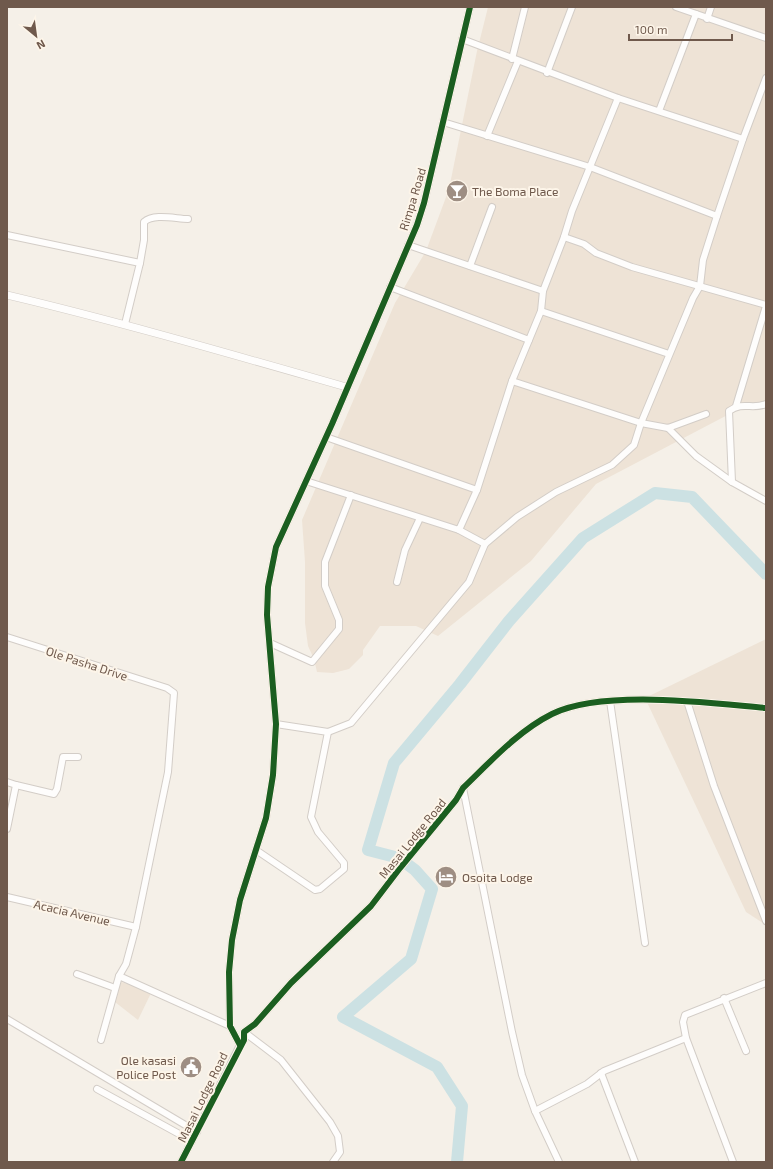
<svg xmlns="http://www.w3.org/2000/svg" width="773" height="1169" viewBox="0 0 773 1169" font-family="'Exo 2',sans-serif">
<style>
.residential{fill:#eee3d6}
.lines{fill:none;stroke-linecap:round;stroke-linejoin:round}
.river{stroke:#cce1e3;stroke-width:12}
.minor-casing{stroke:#d3cdc7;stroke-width:8}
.tertiary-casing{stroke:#d3cdc7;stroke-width:8}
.minor{stroke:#fefdfc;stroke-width:6}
.tertiary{stroke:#fefdfc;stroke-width:7}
.cycleway-casing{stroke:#fdf5e9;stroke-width:8}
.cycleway{stroke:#1b5e20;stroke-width:6}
.labels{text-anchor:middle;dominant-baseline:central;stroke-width:4;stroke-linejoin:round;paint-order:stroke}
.poi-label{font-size:12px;fill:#6f594c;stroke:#fdf5e9;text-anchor:start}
.street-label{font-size:12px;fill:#6f594c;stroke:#fdf5e9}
</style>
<rect width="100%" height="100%" fill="#f5f0e8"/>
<!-- residential -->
<g class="residential">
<path d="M 488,7 L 766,7 L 766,402 L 737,410 L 596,484 L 531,561 L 438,636 L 416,626 L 380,626 L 363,650 L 363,655 L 349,669 L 333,673 L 317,672 L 314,659 L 308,646 L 305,623 L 305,562 L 302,520 L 395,303 L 426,251 L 449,189 L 477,51 Z"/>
<path d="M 766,639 L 766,925 L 746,912 L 645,698 Z"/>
<path d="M 121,982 L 152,991 L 138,1020 L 115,1002 Z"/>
</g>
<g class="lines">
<!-- river -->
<path class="river" d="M 457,1162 L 462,1106 L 437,1067 L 343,1017 L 411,959 L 432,889 L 415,870 L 399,858 L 368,850 L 394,763 L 460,684 L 509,621 L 583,538 L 655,493 L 692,497 L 766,574"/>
<!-- minor casing -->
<g class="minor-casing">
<g id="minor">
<path d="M 676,7 L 766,38"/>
<path d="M 707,19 L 711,7"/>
<path d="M 462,39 L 618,98 L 743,139"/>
<path d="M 512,59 L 525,7"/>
<path d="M 547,73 L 572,7"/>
<path d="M 659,111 L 696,14"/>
<path d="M 443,122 L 590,167 L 717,216"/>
<path d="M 487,136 L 518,61"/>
<path d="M 7,235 L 140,263 L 125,324"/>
<path d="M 564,237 L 584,244 L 596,253 L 632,267 L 766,305"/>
<path d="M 408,245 L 543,291"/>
<path d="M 140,263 L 144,240 L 144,222 C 154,213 176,219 188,219"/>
<path d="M 470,266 L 492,207"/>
<path d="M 390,287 L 529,340"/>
<path d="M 541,311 L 669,354"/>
<path d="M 512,381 L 641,423 L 693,298 L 700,286 L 703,260 L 717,216 L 743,139 L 766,78"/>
<path d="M 766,404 C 752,410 743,401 729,411 L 732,482 L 766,501"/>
<path d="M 736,406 L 766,306"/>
<path d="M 668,428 L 696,456 L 732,482"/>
<path d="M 326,437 L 477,490"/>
<path d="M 306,481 L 459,530 L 477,490 L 512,381 L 541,311 L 543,291 L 564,237 L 572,211 L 618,98"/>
<path d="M 459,530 L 485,544"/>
<path d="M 397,582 L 405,550 L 420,518"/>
<path d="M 7,637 L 167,688 L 174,693 L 168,772 L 136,927 L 126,964 L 119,976 L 230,1026"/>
<path d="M 270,643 L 312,662 L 339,629 L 339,620 L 325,586 L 325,562 L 351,495"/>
<path d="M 610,701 L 645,943"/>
<path d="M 687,701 L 714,786 L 766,921"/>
<path d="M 276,724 L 328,732 L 351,723 L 469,582 L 485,544 L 517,517 L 556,492 L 612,465 L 634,445 L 641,423 L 668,428 L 706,414"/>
<path d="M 7,782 L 16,785 L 7,829"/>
<path d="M 16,785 L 54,794 L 57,789 L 63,757 L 78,757"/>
<path d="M 463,788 L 512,1032 L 522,1075 L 535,1111 L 559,1162"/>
<path d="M 256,850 L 315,890 L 320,889 L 344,869 L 344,863 L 318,832 L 311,817 L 328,732"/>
<path d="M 7,897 L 136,927"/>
<path d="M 77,974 L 115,988"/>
<path d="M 724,998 L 746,1051"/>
<path d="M 7,1019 L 197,1132"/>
<path d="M 244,1032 L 281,1060 L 330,1122 L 338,1136 L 340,1152 L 333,1162"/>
<path d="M 101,1040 L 119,976"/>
<path d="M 601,1073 L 635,1162"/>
<path d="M 97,1089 L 192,1141"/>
<path d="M 535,1111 L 587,1084 L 604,1071 L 686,1038"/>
<path d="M 181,1162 L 240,1045"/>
<path d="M 733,1162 L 686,1038 L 683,1022 L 685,1015 L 766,983"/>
</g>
</g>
<!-- tertiary casing -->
<g class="tertiary-casing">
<g id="tertiary">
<path d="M 470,7 L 424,203 L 417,225 L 332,424 L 276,547 L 268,587 L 267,615 L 276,724 L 273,775 L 266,818 L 240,900 L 232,940 L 229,972 L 230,1026 L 240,1045 L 244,1040 L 244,1032 L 255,1024 L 291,983 L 371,906 L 400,868 L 456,800 L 463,788 C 490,762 518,731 552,714 C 603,689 709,703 766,708"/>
<path d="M 7,295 C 121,322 234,355 346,387"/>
</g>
</g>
<!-- minor -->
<use href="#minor" class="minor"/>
<!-- tertiary -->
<use href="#tertiary" class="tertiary"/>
<!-- cycleway casing -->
<g class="cycleway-casing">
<g id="cycleway">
<path d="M 240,1045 L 230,1026 L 229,972 L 232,940 L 240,900 L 266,818 L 273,775 L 276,724 L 267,615 L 268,587 L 276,547 L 332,424 L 417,225 L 424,203 L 470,7"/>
<path d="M 181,1162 L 244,1040 L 244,1032 L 255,1024 L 291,983 L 371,906 L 400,868 L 456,800 L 463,788 C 490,762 518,731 552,714 C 603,689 709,703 766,708"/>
</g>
</g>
<!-- cycleway -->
<use href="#cycleway" class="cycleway"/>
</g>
<!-- icons -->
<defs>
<g id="bar-disc" transform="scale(1.15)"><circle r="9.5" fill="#9e8e83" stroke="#fdf5e9"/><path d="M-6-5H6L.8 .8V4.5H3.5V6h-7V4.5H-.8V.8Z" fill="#fff"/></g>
<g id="hotel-disc" transform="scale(1.15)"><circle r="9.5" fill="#9e8e83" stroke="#fdf5e9"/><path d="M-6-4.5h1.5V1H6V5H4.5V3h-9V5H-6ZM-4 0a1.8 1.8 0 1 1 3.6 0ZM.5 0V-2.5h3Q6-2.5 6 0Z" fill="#fff"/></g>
<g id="civic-disc" transform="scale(1.15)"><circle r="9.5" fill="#9e8e83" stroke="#fdf5e9"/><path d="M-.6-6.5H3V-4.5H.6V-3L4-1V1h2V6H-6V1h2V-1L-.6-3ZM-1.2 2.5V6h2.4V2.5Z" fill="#fff"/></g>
</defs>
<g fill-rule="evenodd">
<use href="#bar-disc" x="457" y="191"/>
<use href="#hotel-disc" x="446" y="877"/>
<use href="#civic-disc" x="191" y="1067"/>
</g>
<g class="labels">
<!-- poi labels -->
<g class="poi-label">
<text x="472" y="191">The Boma Place</text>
<text x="462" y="877">Osoita Lodge</text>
<text x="176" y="1060" text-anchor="end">Ole kasasi<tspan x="176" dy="14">Police Post</tspan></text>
</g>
<!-- street labels -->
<g class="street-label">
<text transform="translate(412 199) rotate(-73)">Rimpa Road</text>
<text transform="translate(87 663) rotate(18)">Ole Pasha Drive</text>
<text transform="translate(412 838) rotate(-51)">Masai Lodge Road</text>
<text transform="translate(72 912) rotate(13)">Acacia Avenue</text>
<text transform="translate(202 1097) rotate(-64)">Masai Lodge Road</text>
</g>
</g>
<!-- border -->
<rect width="773" height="1169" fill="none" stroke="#6f594c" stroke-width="16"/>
<!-- north arrow -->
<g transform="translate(36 36) rotate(151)" stroke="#fdf5e9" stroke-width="3" paint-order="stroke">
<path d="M0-3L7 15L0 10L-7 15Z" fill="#6f594c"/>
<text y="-6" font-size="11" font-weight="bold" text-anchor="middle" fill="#6f594c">N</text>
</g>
<!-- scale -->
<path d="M629 34v6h103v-6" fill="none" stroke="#6f594c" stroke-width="2"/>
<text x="635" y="34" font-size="12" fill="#6f594c" stroke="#fdf5e9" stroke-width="3" paint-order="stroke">100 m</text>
</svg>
